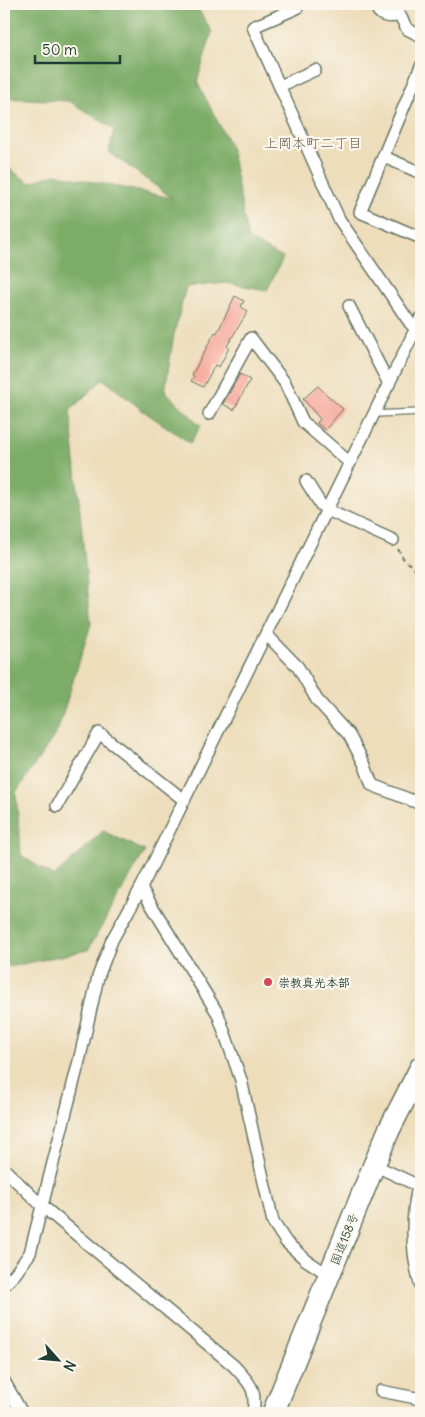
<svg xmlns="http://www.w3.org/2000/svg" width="425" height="1417" viewBox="0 0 425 1417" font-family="Delius,'Klee One',sans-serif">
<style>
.forest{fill:#7cac66;stroke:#4e744d}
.building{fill:#f6a396}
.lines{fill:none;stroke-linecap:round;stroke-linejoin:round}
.lane-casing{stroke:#677563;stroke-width:8}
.street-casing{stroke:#677563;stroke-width:14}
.highway-casing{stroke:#677563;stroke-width:24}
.path{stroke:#677563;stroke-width:2;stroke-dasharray:4 4;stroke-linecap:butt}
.lane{stroke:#fff;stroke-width:5.5}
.street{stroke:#fff;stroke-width:11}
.highway{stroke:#fff;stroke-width:21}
.poi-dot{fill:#d1495b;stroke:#fbf7ec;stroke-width:2}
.labels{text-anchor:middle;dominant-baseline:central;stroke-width:4.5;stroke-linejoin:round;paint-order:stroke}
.poi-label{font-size:12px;font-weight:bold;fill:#1f3d34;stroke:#fbf7ec;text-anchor:start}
.street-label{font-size:12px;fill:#1f3d34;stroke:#fbf7ec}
.neighbourhood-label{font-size:14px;fill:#6a6156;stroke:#fbf7ec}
</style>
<rect width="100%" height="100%" fill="#fbf7ec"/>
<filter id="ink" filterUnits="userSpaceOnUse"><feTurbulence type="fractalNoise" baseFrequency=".02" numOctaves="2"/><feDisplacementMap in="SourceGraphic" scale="10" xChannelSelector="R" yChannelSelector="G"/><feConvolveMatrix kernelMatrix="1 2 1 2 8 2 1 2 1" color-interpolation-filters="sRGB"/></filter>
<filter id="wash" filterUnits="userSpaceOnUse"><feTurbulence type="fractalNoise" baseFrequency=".0096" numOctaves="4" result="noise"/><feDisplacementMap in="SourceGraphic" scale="20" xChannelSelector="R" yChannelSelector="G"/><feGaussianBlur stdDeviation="1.12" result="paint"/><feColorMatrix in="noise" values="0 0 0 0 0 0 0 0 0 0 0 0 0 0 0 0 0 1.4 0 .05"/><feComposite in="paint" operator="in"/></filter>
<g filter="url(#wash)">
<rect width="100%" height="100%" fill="#edddbb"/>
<!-- forest -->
<path class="forest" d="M 4,4 L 195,4 L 212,32 L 197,82 L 230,145 L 248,239 L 283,258 L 267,290 L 226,283 L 186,287 L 174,334 L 165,391 L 201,426 L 190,443 L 142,410 L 103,379 L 70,410 L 91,624 L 57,732 L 16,792 L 21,855 L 54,877 L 103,831 L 145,851 L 88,950 L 9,967 L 4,957 L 4,165 L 30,183 L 55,174 L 172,198 L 109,152 L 114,129 L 69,101 L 4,98 Z"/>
<g id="blocks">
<!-- building -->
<g class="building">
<path d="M 235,296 L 244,301 L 241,307 L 248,311 L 227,346 L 229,348 L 219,367 L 215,365 L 203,387 L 191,381 L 194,376 L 192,375 L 215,332 L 217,333 Z"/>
<path d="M 240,374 L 250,380 L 234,410 L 223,404 Z"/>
<path d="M 318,386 L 327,395 L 343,409 L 325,430 L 317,423 L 320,419 L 303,399 Z"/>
</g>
</g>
</g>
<g filter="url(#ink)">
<use href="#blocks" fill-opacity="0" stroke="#677563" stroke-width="1"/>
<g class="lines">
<!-- lane casing -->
<g class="lane-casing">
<path id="lane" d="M 374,414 L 421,412"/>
</g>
<!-- street casing -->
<g class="street-casing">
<g id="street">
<path d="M 375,4 C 379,18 387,17 400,16"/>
<path d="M 394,4 L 407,29 L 421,36"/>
<path d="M 297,8 L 253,27 L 339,219 L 410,323 L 416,329"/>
<path d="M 421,66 L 360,212 L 421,238"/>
<path d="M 280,86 L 315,70"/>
<path d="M 384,157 L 421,173"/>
<path d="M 349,306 L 389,384"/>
<path d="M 209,414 L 251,338 L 285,383 L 303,422 L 350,463"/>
<path d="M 306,481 L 321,505 L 327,510 L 393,540"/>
<path d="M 266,634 L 298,667 L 317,700 L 349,735 L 364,763 L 372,785 L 421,804"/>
<path d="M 57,806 L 99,733 L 184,800"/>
<path d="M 141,888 L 218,1014 L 241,1080 L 273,1222 L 286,1242 L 306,1260 L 329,1275"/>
<path d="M 374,1165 L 421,1187"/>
<path d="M 4,1169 L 41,1205 L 234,1366 C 250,1384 257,1388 253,1413"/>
<path d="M 418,1186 C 411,1219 411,1254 421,1287"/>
<path d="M 4,1285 L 15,1274 L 30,1253 L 80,1057 L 98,977 L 112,940 L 141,888 L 421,318"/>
<path d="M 4,1381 L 22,1413"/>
<path d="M 381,1391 L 421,1399"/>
</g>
</g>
<!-- highway casing -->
<g class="highway-casing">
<path id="highway" d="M 273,1413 L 374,1165 L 389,1130 L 421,1067"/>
</g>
<!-- path -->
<path class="path" d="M 398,549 L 403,558 L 421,575"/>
<!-- lane -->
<use href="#lane" class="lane"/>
<!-- street -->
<use href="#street" class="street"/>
<!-- highway -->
<use href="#highway" class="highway"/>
</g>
</g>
<!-- markers -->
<circle class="poi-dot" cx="268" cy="982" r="5"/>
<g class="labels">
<!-- poi labels -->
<g class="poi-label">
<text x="278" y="982">崇教真光本部</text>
</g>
<!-- street labels -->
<g class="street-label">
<text transform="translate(344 1239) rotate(-68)">国道158号</text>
</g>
<!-- neighbourhood labels -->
<g class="neighbourhood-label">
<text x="313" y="143">上岡本町二丁目</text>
</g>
</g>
<!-- margin -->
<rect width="425" height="1417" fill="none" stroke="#fbf7ec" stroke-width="20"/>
<!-- north arrow -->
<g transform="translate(58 1360) rotate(117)" stroke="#fbf7ec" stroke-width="4" paint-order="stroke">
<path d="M0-4L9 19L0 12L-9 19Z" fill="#1f3d34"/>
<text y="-8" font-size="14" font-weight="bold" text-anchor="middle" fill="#1f3d34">N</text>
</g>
<!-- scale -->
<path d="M35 55v8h85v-8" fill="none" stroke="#1f3d34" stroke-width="2.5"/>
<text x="42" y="55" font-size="15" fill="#1f3d34" stroke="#fbf7ec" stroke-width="4" paint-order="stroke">50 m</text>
</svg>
